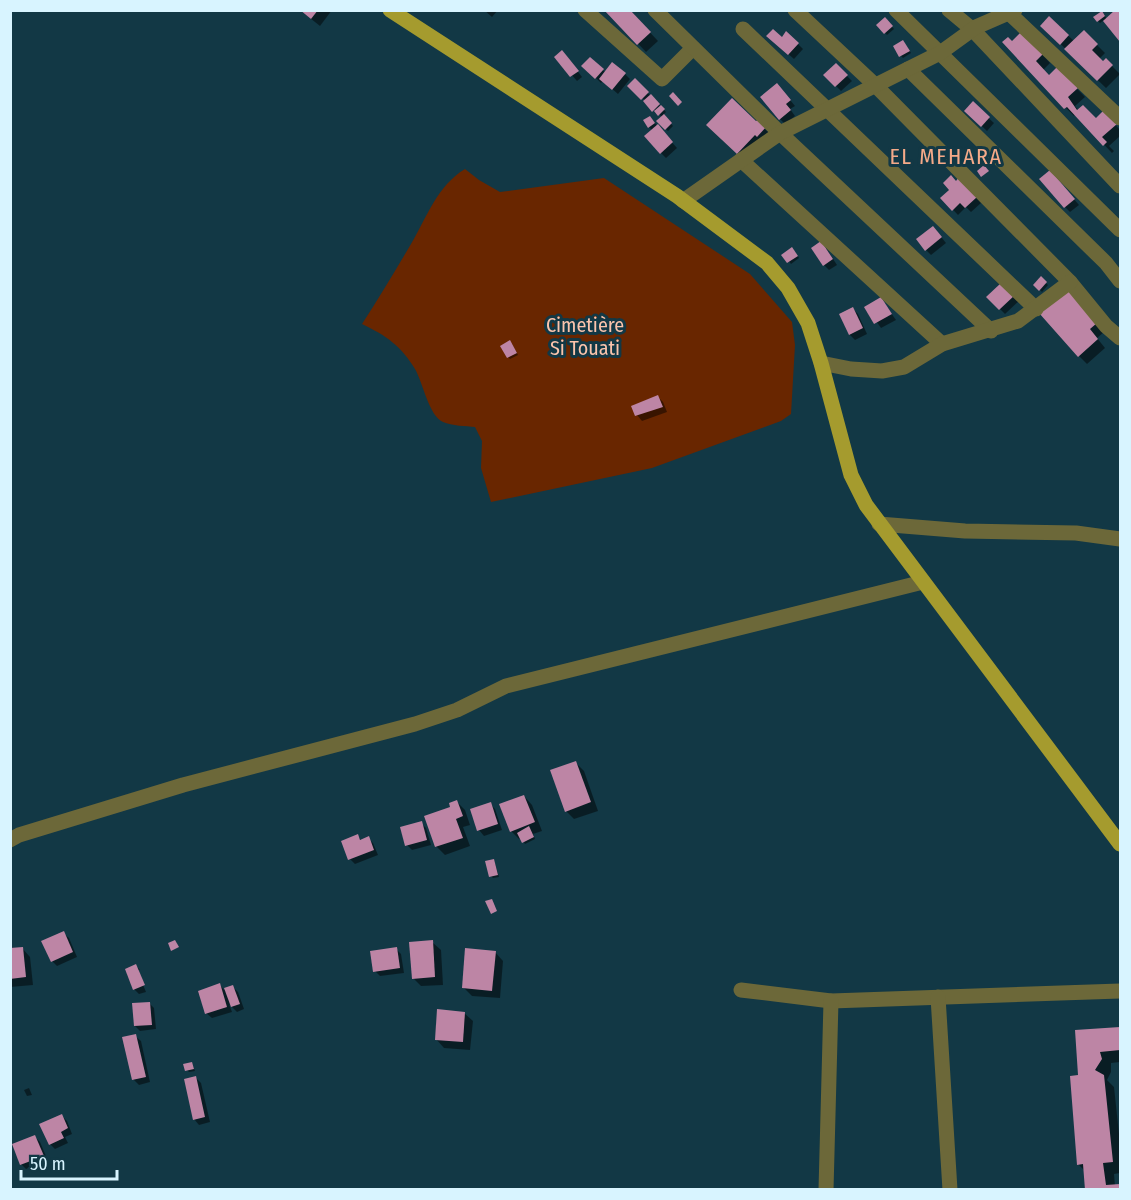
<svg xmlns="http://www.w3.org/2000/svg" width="1131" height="1200" viewBox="0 0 1131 1200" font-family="'Fira Sans Condensed',sans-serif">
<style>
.green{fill:#692600}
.shadow{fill:#0007}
.building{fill:#bd85a5}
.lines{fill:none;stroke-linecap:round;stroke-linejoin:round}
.minor{stroke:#6c6839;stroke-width:15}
.major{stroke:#a59b2e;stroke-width:15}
.labels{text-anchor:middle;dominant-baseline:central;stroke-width:6;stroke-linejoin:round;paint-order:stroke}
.park-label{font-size:20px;fill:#fbc4ac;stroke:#123845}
.quarter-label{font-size:22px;letter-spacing:1.5px;fill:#f5aa89;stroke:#123845}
</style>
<rect width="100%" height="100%" fill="#123845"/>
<!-- green -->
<path class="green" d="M 465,169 L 479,180 L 500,192 L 604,178 L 750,274 L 792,322 L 795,345 L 791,414 L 781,421 L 652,468 L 491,502 L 481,468 L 482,441 L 475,427 C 466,426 452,426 443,422 C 429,416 423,383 415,369 C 401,346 387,336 362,324 C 379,298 395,271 411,244 C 427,217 437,186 465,169 Z"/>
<!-- shadow -->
<g class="shadow">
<path d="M 300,10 L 332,10 L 320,26 Z"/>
<path d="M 484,10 L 498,10 L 492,17 Z"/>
<path d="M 606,10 L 629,10 L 658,41 L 646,52 Z"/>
<path d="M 1117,10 L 1120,10 L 1120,40 L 1104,20 L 1100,23 L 1098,21 L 1104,15 L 1107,19 Z"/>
<path d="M 1049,18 L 1074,41 L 1084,32 L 1105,53 L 1099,59 L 1103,63 L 1106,60 L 1120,74 L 1106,88 L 1042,26 Z"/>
<path d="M 885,19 L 894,29 L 887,35 L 878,25 Z"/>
<path d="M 782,39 L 798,44 L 803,49 L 794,59 L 773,41 Z"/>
<path d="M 1030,41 L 1050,63 L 1043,70 L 1049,76 L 1058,69 L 1085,97 L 1075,106 L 1079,111 L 1096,120 L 1104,112 L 1120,130 L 1120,136 L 1109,146 L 1114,151 L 1112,153 L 1075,114 L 1074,116 L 1066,108 L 1004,42 Z"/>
<path d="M 905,44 L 911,53 L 903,58 L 901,56 Z"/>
<path d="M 556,57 L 567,57 L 582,77 L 577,81 Z"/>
<path d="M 590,59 L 606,73 L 625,74 L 630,79 L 618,94 L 603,81 L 601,83 L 584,66 Z"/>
<path d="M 836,65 L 852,81 L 841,91 L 825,75 Z"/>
<path d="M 635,80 L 666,112 L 663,115 L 673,126 L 668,131 L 658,121 L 662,117 L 630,86 Z"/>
<path d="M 782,90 L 795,106 L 790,109 L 795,116 L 785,124 L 780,119 Z"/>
<path d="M 973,104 L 994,123 L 987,131 L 966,111 Z"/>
<path d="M 652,120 L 677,148 L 666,158 L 661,153 L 653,131 L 649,127 Z"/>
<path d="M 758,122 L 773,137 L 746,161 L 708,125 L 756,124 Z"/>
<path d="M 1055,177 L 1079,205 L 1070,212 L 1065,207 Z"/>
<path d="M 959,179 L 981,203 L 971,212 L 966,207 L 958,215 L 942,198 Z"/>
<path d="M 938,233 L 946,243 L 931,255 L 926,250 Z"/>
<path d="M 826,248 L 837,265 L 829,270 L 824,265 Z"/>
<path d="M 794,251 L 799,258 L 791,264 L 784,255 Z"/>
<path d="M 1041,279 L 1048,285 L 1042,292 L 1035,285 Z"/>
<path d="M 1011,291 L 1020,300 L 1005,314 L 988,297 Z"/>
<path d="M 1067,291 L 1104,332 L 1097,338 L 1105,348 L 1087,364 L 1079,356 Z"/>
<path d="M 881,299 L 896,320 L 881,328 L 866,307 Z"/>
<path d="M 853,309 L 858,314 L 867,334 L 855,340 L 850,335 L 841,315 Z"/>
<path d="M 512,344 L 518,355 L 510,359 L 508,357 Z"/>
<path d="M 658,397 L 663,402 L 667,412 L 642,421 L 637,415 Z"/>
<path d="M 576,763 L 584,771 L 598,811 L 574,819 L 566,811 Z"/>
<path d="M 524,796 L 532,805 L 542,831 L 533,834 L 535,839 L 525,844 L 521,838 L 519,839 L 511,831 Z"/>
<path d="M 457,802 L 465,810 L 470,825 L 463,827 L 470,846 L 445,855 L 436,846 Z"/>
<path d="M 490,804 L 495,809 L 502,830 L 484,836 L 479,830 L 472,810 Z"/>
<path d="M 421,823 L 426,828 L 431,845 L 412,850 L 407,845 Z"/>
<path d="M 357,836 L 362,841 L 368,838 L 373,843 L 378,855 L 355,864 L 350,859 Z"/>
<path d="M 494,860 L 499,877 L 493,878 L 491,876 Z"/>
<path d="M 63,933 L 69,938 L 77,957 L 57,966 L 52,961 Z"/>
<path d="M 432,942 L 441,950 L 443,985 L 421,986 L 413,978 Z"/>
<path d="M 22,948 L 30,957 L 33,985 L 10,987 L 10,950 Z"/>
<path d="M 396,949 L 401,954 L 404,973 L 380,976 L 375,971 Z"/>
<path d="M 495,952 L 503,961 L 500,998 L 472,996 L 464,988 Z"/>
<path d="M 136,966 L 140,970 L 137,970 L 146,992 L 139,994 L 134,989 Z"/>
<path d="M 220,985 L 224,990 L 233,987 L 238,992 L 244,1009 L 237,1012 L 229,1004 L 232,1012 L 212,1018 L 206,1013 Z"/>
<path d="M 149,1003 L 154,1008 L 156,1029 L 140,1031 L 135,1026 Z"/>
<path d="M 464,1013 L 473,1021 L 470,1050 L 444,1048 L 436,1039 Z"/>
<path d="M 1120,1029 L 1120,1062 L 1111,1063 L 1111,1072 L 1107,1080 L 1114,1087 L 1120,1143 L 1120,1173 L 1114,1174 L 1115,1186 L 1120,1185 L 1120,1190 L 1087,1190 L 1085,1171 L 1078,1164 L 1079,1077 L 1076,1032 Z"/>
<path d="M 135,1036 L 141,1041 L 150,1082 L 139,1085 L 134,1080 L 124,1038 Z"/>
<path d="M 192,1064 L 195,1071 L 189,1072 L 187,1070 Z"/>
<path d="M 196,1078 L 201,1083 L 210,1122 L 199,1125 L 194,1119 Z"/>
<path d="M 29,1088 L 32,1095 L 27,1096 L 24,1090 Z"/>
<path d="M 61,1115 L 67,1121 L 72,1134 L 65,1137 L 68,1143 L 55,1149 L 50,1144 Z"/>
<path d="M 35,1137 L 40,1142 L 48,1161 L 26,1169 L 21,1164 Z"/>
</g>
<!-- building -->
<g class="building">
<path d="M 300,10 L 318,10 L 311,19 Z"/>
<path d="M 604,10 L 630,10 L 651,32 L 637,45 Z"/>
<path d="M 1115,10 L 1120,10 L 1120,42 L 1103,21 Z"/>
<path d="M 1102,11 L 1105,16 L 1097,22 L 1093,17 Z"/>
<path d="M 1049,16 L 1069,35 L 1060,45 L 1040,26 Z"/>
<path d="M 885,17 L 893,26 L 884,34 L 876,25 Z"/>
<path d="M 773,29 L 782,37 L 786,31 L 799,43 L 788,55 L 766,36 Z"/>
<path d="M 1084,30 L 1098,44 L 1092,50 L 1103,61 L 1106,58 L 1113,65 L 1097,81 L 1064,49 Z"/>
<path d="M 1022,31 L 1043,54 L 1036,61 L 1049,75 L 1058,66 L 1078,88 L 1068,97 L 1077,110 L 1083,105 L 1096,118 L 1104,110 L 1117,124 L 1102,137 L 1107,142 L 1103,146 L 1067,107 L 1064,109 L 1002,42 L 1008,37 L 1012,41 Z"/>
<path d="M 903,40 L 910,51 L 899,57 L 893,46 Z"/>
<path d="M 562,50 L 579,71 L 570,77 L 554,57 Z"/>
<path d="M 590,57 L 604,69 L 595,79 L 581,66 Z"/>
<path d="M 612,62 L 626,73 L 612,90 L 599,79 Z"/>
<path d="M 836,63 L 848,75 L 835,87 L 823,75 Z"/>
<path d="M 635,78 L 649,92 L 641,100 L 627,86 Z"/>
<path d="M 777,83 L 791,100 L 786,104 L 791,110 L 779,120 L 760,97 Z"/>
<path d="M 673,92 L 682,102 L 678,106 L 669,96 Z"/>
<path d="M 651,94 L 660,104 L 652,112 L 643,101 Z"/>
<path d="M 732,98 L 756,121 L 758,120 L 766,127 L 757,137 L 755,135 L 737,154 L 706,125 Z"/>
<path d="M 973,101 L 990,117 L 981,127 L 964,111 Z"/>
<path d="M 661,105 L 665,109 L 658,116 L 654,111 Z"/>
<path d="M 664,114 L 672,123 L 665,130 L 656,121 Z"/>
<path d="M 650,116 L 655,123 L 648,128 L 643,120 Z"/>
<path d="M 658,124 L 673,142 L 660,154 L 644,136 Z"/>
<path d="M 984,165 L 989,171 L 981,177 L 977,171 Z"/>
<path d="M 1050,170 L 1075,199 L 1064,208 L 1039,179 Z"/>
<path d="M 951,175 L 956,181 L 959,177 L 977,197 L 965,208 L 960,203 L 952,211 L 940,198 L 949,190 L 943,183 Z"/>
<path d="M 933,226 L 942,237 L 925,251 L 916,239 Z"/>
<path d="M 821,241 L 833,259 L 823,266 L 811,248 Z"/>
<path d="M 792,247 L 798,256 L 787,263 L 781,255 Z"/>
<path d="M 1041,276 L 1047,282 L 1039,291 L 1033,285 Z"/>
<path d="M 1001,283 L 1016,294 L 999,310 L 986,297 Z"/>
<path d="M 1067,289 L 1097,323 L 1090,329 L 1098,339 L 1078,357 L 1039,313 Z"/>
<path d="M 881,297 L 892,314 L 874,324 L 864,307 Z"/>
<path d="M 853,307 L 863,328 L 849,335 L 839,314 Z"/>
<path d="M 510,340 L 517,353 L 507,358 L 500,346 Z"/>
<path d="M 658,395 L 663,407 L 635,416 L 631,406 Z"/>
<path d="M 576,761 L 591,802 L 565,812 L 550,770 Z"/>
<path d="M 524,795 L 535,822 L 510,832 L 499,804 Z"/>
<path d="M 457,800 L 463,816 L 456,819 L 463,838 L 435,847 L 424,816 L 450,807 L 449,803 Z"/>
<path d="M 491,802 L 498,824 L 477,831 L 470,809 Z"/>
<path d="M 422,821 L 427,840 L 405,846 L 400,827 Z"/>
<path d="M 529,826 L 534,837 L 522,843 L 517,833 Z"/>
<path d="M 358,834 L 360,840 L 369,836 L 374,850 L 348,860 L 341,841 Z"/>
<path d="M 494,859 L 498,875 L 489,877 L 485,861 Z"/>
<path d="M 492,899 L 497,911 L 491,914 L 485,901 Z"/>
<path d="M 64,931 L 73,952 L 51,962 L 41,941 Z"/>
<path d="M 175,940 L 179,947 L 171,951 L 168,943 Z"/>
<path d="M 433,940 L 435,977 L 412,979 L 409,942 Z"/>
<path d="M 23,947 L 26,977 L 10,979 L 10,948 Z"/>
<path d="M 397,947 L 400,968 L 373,972 L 370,951 Z"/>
<path d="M 465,948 L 496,951 L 492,991 L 462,988 Z"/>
<path d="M 136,964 L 145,985 L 133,990 L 125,969 Z"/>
<path d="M 220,983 L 227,1007 L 205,1014 L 198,991 Z"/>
<path d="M 233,985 L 240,1004 L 231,1007 L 224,988 Z"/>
<path d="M 150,1002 L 152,1025 L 134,1026 L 132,1003 Z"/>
<path d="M 437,1009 L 465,1012 L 463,1042 L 435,1040 Z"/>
<path d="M 1120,1027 L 1120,1050 L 1100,1052 L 1102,1059 L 1095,1070 L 1104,1075 L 1113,1162 L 1103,1163 L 1106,1185 L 1120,1184 L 1120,1190 L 1085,1190 L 1083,1164 L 1077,1165 L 1070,1076 L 1078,1075 L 1075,1030 Z"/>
<path d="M 136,1034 L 146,1077 L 132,1080 L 122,1037 Z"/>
<path d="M 192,1062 L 194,1069 L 185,1071 L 183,1064 Z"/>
<path d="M 196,1076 L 205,1117 L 193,1120 L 184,1079 Z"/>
<path d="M 62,1114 L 68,1128 L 61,1132 L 64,1138 L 49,1145 L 39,1124 Z"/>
<path d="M 35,1135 L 44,1156 L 20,1165 L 12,1144 Z"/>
</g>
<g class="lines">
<!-- minor -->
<g class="minor">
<path d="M 585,10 L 662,79 L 693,48"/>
<path d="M 655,10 L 780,133 L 991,331"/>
<path d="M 795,10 L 875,85 L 1070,282 L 1106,326 L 1120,338"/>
<path d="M 896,10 L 1120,230"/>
<path d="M 949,10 L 973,30 L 1120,186"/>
<path d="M 1009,13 L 1120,118"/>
<path d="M 743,29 L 1036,309"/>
<path d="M 908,69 L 1106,263 L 1120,281"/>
<path d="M 741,160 L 942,344"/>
<path d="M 683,201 L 780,133 L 940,53 L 976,27 L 1015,10"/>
<path d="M 821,363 L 851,369 L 882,371 L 904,367 L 942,344 L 1018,321 L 1070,282"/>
<path d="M 879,524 L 965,531 L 1076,533 L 1120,539"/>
<path d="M 10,840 L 19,835 L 183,785 L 415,724 L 457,710 L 506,686 L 923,582"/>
<path d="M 741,990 L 831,1001 L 1120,991"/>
<path d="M 938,997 L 950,1190"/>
<path d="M 826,1190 L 831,1001"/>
</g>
<!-- major -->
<path class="major" d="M 390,10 L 677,196 L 767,263 L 788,288 L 808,323 L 821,363 L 851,475 L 866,505 L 1120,844"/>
</g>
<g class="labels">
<!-- park labels -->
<g class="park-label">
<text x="585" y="325">Cimetière<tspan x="585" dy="23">Si Touati</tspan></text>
</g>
<!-- quarter labels -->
<g class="quarter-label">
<text x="946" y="156">EL MEHARA</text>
</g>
</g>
<!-- border -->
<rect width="1131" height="1200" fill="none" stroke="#d8f4ff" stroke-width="24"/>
<!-- scale -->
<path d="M21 1170v9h96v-9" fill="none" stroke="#d8f4ff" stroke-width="3"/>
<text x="30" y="1170" font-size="18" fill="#d8f4ff" stroke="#123845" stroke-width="4.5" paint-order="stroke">50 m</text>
</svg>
